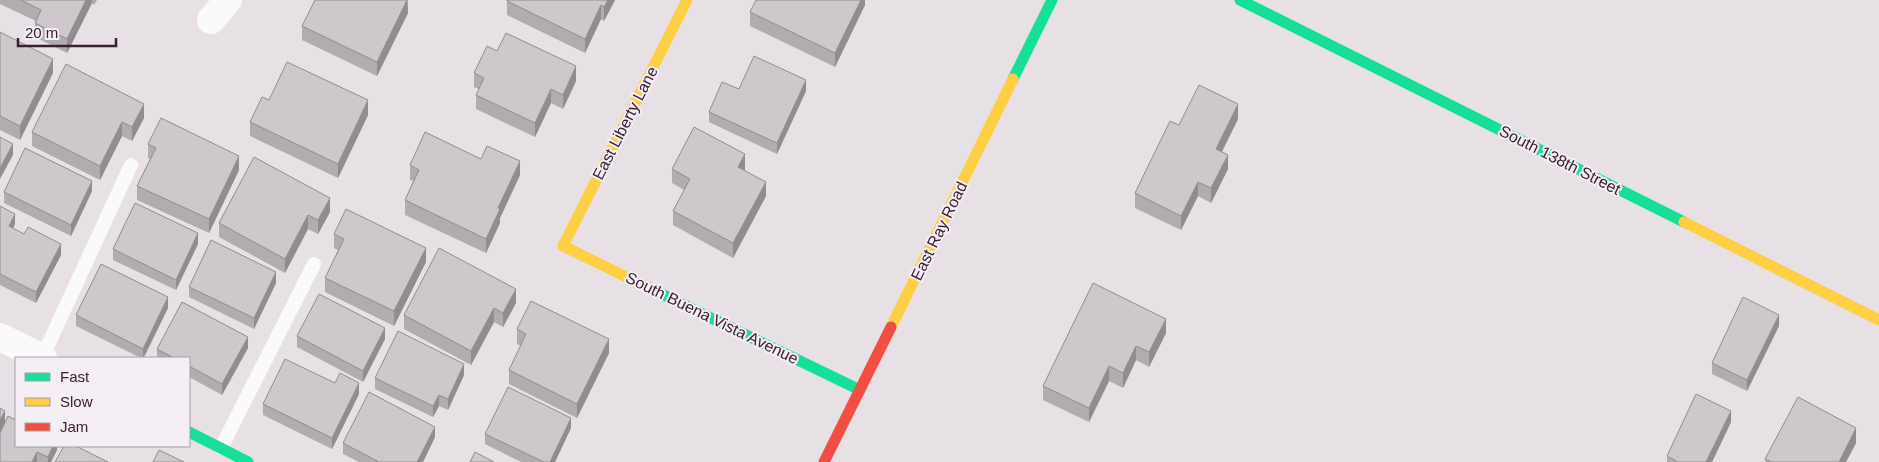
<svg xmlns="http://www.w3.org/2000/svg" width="1879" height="462" viewBox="0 0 1879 462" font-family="Helvetica,sans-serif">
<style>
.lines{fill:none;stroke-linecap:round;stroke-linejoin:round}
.lane{stroke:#fbfafb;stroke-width:14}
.street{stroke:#fbfafb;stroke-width:28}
.fast{stroke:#16e098;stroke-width:11}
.slow{stroke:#ffcf43;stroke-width:11}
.jam{stroke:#f24e42;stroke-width:11}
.wall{fill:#b1acaf}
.shaded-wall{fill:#908c8f}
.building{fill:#cec8cc;stroke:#908c8f}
.labels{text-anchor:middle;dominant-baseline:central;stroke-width:4;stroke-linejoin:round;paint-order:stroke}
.street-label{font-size:16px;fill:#392030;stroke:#f6eef5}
</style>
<rect width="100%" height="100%" fill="#e7e1e6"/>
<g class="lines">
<!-- lane -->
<g class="lane">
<path d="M 42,358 L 131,165"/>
<path d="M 221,448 L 314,264"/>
</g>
<!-- street -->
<g class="street">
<path d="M 211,20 L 228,0"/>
<path d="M 0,337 L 43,358"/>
</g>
<!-- fast -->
<g class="fast">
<path d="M 1240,0 L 1684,222"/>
<path d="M 1013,79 L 1052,0"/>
<path d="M 647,287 L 860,390"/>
<path d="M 189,432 L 248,462"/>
</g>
<!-- slow -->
<g class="slow">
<path d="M 1684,222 L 1879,320"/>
<path d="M 647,287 L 563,246 L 687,0"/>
<path d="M 891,327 L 1013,79"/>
</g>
<!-- jam -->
<path class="jam" d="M 824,462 L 891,327"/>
</g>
<!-- wall -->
<g class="wall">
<path d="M 0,0 L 97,0 L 94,5 L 92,3 L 67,53 L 35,37 L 35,23 L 36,21 L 0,4 Z"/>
<path d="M 408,0 L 408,13 L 377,76 L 302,40 L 302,26 Z"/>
<path d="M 507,0 L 615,0 L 604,21 L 601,19 L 585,53 L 507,15 Z"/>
<path d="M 865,0 L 865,5 L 835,67 L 750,26 L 750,12 Z"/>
<path d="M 0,32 L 53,73 L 20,140 L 0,130 Z"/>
<path d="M 497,51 L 576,81 L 563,109 L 551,103 L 535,137 L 476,109 L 476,95 L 479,89 L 474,87 L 474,73 Z"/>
<path d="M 806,91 L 777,154 L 709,122 L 709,112 Z"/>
<path d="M 269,100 L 368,115 L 338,178 L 250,136 L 250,122 Z"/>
<path d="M 144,118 L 132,141 L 122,136 L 100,180 L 32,146 L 32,132 Z"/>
<path d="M 1238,119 L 1222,152 L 1228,169 L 1211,203 L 1198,196 L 1181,230 L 1135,208 L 1135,193 L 1179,125 Z"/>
<path d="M 148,144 L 239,170 L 209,233 L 137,200 L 137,186 L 150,159 L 148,158 Z"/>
<path d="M 481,159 L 520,175 L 500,218 L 500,223 L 486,253 L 405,215 L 405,200 L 413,181 L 410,180 L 410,165 Z"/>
<path d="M 672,169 L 745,169 L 744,170 L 766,196 L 733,258 L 673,225 L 673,211 L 684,190 L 672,183 Z"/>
<path d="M 92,191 L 71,236 L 4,203 L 4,192 Z"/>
<path d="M 0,206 L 15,224 L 13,229 L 61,255 L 36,303 L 0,285 Z"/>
<path d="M 330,212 L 318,234 L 308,229 L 285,273 L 219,237 L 219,223 Z"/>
<path d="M 334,234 L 426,262 L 394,326 L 325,292 L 325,278 L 338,250 L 334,248 Z"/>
<path d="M 198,244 L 176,290 L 113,260 L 113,249 Z"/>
<path d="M 276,283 L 254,329 L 189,297 L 189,287 Z"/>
<path d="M 516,303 L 503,327 L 494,322 L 471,365 L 404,329 L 404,315 Z"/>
<path d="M 168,308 L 144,358 L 141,358 L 76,326 L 76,315 Z"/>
<path d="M 1779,326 L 1747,391 L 1712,374 L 1712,363 Z"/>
<path d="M 517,329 L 609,353 L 577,418 L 509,384 L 509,370 L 521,346 L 517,344 Z"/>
<path d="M 1166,333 L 1149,367 L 1136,360 L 1123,388 L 1109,381 L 1089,422 L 1043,400 L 1043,386 Z"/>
<path d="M 297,336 L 385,339 L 363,382 L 297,347 Z"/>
<path d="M 248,348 L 222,395 L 189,377 L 189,358 L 157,358 L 157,349 Z"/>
<path d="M 464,375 L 448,410 L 439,406 L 433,417 L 375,389 L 375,378 Z"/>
<path d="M 335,383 L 359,394 L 332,449 L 263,415 L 263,404 Z"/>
<path d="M 1731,422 L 1712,462 L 1667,462 L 1667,456 Z"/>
<path d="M 5,424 L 57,446 L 57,450 L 51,462 L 0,462 Z"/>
<path d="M 571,428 L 555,462 L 521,462 L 485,444 L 485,434 Z"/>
<path d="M 435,437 L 423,462 L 359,462 L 343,454 L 343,443 Z"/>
<path d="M 1856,443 L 1846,462 L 1765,462 L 1765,459 Z"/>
</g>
<!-- shaded-wall -->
<g class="shaded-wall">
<path d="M 86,0 L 92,0 L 92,3 L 67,53 L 67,39 Z"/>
<path d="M 407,0 L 408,13 L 377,76 L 377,62 Z"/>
<path d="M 608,0 L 615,0 L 604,21 L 604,7 Z"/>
<path d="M 861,0 L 865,0 L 865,5 L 835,67 L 835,53 Z"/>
<path d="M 601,5 L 601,19 L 585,53 L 585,39 Z"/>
<path d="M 53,59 L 53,73 L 20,140 L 20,126 Z"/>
<path d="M 576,66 L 576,81 L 563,109 L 563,95 Z"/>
<path d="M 806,80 L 806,91 L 777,154 L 777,143 Z"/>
<path d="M 551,89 L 551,103 L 535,137 L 535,123 Z"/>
<path d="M 368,100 L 368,115 L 338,178 L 338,164 Z"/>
<path d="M 144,104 L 144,118 L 132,141 L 132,127 Z"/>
<path d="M 1238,104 L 1238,119 L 1216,163 L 1216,149 Z"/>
<path d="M 122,122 L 122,136 L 100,180 L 100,166 Z"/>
<path d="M 13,144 L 13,155 L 0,179 L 0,168 Z"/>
<path d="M 745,154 L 745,169 L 738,181 L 738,167 Z"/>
<path d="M 1228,155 L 1228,169 L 1211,203 L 1211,188 Z"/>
<path d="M 239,156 L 239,170 L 209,233 L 209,219 Z"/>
<path d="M 520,161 L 520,175 L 500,218 L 500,223 L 486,253 L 486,239 L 498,208 Z"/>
<path d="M 92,181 L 92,191 L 71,236 L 71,225 Z"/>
<path d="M 766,182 L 766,196 L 733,258 L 733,243 Z"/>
<path d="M 1198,182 L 1198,196 L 1181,230 L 1181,216 Z"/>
<path d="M 330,198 L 330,212 L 318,234 L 318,220 Z"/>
<path d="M 15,214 L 15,224 L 9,237 L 9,226 Z"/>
<path d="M 308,215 L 308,229 L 285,273 L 285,259 Z"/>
<path d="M 198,233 L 198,244 L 176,290 L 176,280 Z"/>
<path d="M 61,244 L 61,255 L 36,303 L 36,292 Z"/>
<path d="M 426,248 L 426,262 L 394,326 L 394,311 Z"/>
<path d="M 276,272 L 276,283 L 254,329 L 254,318 Z"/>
<path d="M 516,289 L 516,303 L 503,327 L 503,313 Z"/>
<path d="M 168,297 L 168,308 L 143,358 L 143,349 Z"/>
<path d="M 494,308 L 494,322 L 471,365 L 471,351 Z"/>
<path d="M 1779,315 L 1779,326 L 1747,391 L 1747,380 Z"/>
<path d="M 1166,319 L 1166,333 L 1149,367 L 1149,352 Z"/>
<path d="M 385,328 L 385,339 L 363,382 L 363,371 Z"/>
<path d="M 248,337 L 248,348 L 222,395 L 222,384 Z"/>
<path d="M 609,339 L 609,353 L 577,418 L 577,404 Z"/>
<path d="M 1136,346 L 1136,360 L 1123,388 L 1123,373 Z"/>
<path d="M 464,364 L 464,375 L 448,410 L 448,399 Z"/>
<path d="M 1109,366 L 1109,381 L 1089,422 L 1089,408 Z"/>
<path d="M 359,383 L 359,394 L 332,449 L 332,438 Z"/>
<path d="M 439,395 L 439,406 L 433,417 L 433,406 Z"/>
<path d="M 5,411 L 5,425 L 0,434 L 0,420 Z"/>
<path d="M 1731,411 L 1731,422 L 1712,462 L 1706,462 Z"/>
<path d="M 571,418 L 571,428 L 555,462 L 550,462 Z"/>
<path d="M 435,427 L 435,437 L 423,462 L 417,462 Z"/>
<path d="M 1856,428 L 1856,443 L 1846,462 L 1839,462 Z"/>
<path d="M 53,446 L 57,446 L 57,450 L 51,462 L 48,462 L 48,457 Z"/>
<path d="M 37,452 L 37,462 L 32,462 Z"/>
</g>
<!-- building -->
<g class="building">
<path d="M 21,0 L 86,0 L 67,39 L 35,23 L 41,10 Z"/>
<path d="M 315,0 L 407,0 L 377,62 L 302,26 Z"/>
<path d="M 507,0 L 608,0 L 604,7 L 601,5 L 585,39 L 507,1 Z"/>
<path d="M 756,0 L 861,0 L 835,53 L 750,12 Z"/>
<path d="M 0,32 L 53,59 L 20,126 L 0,116 Z"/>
<path d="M 506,33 L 576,66 L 563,95 L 551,89 L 535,123 L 476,95 L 484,78 L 474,73 L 487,46 L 497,51 Z"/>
<path d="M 754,56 L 806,80 L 777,143 L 709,112 L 722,82 L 739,89 Z"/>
<path d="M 287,62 L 368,100 L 338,164 L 250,122 L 262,97 L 269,100 Z"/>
<path d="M 66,64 L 144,104 L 132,127 L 122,122 L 100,166 L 32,132 Z"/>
<path d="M 1199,85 L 1238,104 L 1216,149 L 1228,155 L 1211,188 L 1198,182 L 1181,216 L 1135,193 L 1170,121 L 1179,125 Z"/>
<path d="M 161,118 L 239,156 L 209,219 L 137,186 L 156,148 L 148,144 Z"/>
<path d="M 694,127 L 745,154 L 738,167 L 766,182 L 733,243 L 673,211 L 690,179 L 672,169 Z"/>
<path d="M 425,132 L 481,159 L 487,146 L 520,161 L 498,208 L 500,209 L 486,239 L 405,200 L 419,170 L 410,165 Z"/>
<path d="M 0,137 L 13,144 L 0,168 Z"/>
<path d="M 25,148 L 92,181 L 71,225 L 4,192 Z"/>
<path d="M 254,157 L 330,198 L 318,220 L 308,215 L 285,259 L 219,223 Z"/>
<path d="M 135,203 L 198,233 L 176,280 L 113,249 Z"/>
<path d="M 0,206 L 15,214 L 9,226 L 24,234 L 28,227 L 61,244 L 36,292 L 0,274 Z"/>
<path d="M 346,209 L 426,248 L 394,311 L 325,278 L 344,239 L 334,234 Z"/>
<path d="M 211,240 L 276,272 L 254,318 L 189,287 Z"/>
<path d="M 439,248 L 516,289 L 503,313 L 494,308 L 471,351 L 404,315 Z"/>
<path d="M 101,264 L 168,297 L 143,349 L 76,315 Z"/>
<path d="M 1093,283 L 1166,319 L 1149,352 L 1136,346 L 1123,373 L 1109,366 L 1089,408 L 1043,386 Z"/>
<path d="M 319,294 L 385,328 L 363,371 L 297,336 Z"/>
<path d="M 1743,297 L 1779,315 L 1747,380 L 1712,363 Z"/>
<path d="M 531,301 L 609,339 L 577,404 L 509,370 L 526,334 L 517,329 Z"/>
<path d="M 182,302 L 248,337 L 222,384 L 189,366 L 189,358 L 174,358 L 157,349 Z"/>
<path d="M 398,331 L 464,364 L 448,399 L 439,395 L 433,406 L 375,378 Z"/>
<path d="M 285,359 L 335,383 L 340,373 L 359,383 L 332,438 L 263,404 Z"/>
<path d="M 508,387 L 571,418 L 550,462 L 544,462 L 485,434 Z"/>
<path d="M 369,392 L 435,427 L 417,462 L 379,462 L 343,443 Z"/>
<path d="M 1696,394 L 1731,411 L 1706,462 L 1678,462 L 1667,456 Z"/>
<path d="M 1798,397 L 1856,428 L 1839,462 L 1772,462 L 1765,459 Z"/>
<path d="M 0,408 L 5,411 L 0,420 Z"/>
<path d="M 8,416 L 16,420 L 16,446 L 53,446 L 48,457 L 37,452 L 32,462 L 0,462 L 0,433 Z"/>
<path d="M 64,446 L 76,446 L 108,462 L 55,462 Z"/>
<path d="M 159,450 L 184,462 L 153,462 Z"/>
<path d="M 475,452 L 494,462 L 470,462 Z"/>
</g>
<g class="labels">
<!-- street labels -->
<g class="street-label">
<text transform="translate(625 123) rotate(-63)">East Liberty Lane</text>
<text transform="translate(1560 160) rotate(27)">South 138th Street</text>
<text transform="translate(939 231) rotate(-64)">East Ray Road</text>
<text transform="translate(712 318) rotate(26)">South Buena Vista Avenue</text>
</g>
</g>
<!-- legend -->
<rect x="15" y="357" width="175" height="90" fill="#f6eef5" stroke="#aa9ca6"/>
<rect x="25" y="373" width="25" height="8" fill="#16e098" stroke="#aa9ca6"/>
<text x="60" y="382" font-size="15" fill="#392030">Fast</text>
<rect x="25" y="398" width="25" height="8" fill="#ffcf43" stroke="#aa9ca6"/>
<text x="60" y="407" font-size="15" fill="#392030">Slow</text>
<rect x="25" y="423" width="25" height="8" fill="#f24e42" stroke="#aa9ca6"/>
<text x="60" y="432" font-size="15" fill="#392030">Jam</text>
<!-- scale -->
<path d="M18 38v8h98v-8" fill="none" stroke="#392030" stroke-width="2.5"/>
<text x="25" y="38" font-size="15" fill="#392030" stroke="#f6eef5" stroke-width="4" paint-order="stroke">20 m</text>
</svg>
